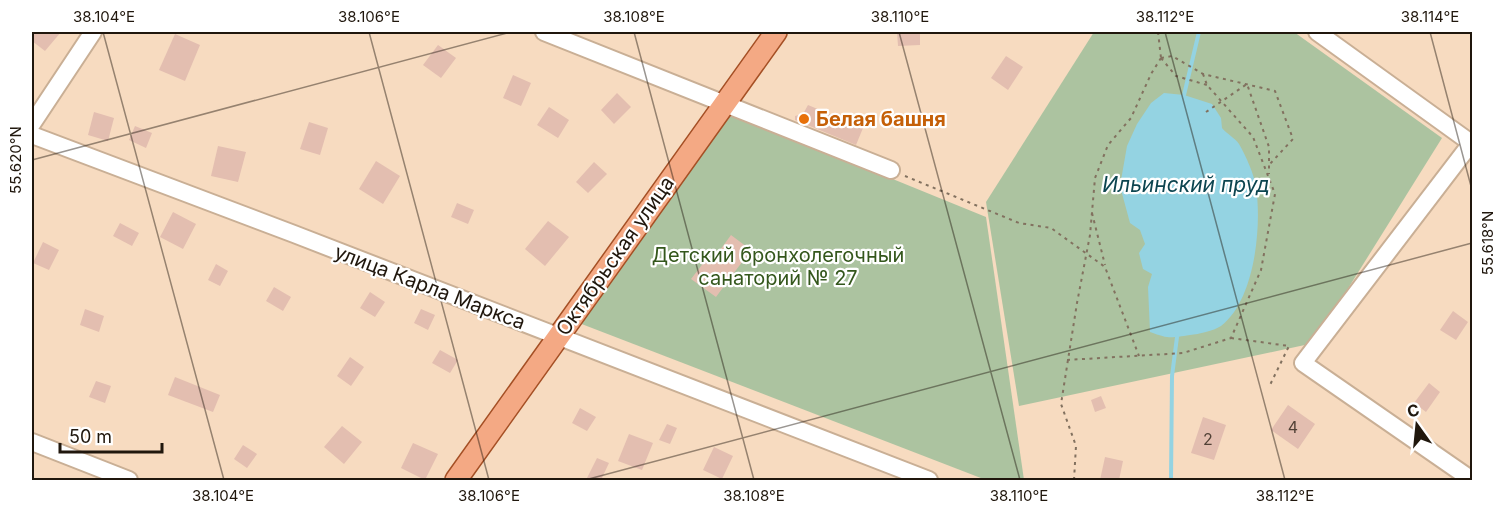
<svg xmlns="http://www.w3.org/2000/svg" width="1504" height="512" viewBox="0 0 1504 512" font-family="Inter,sans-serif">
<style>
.green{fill:#acc3a0}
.water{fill:#94d3e2}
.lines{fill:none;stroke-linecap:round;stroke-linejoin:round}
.stream{stroke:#94d3e2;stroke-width:4}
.building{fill:#e3beb0}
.minor-casing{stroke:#c9af95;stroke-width:20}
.major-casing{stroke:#a55025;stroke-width:24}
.path{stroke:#82715f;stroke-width:2;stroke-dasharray:3 4.5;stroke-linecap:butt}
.minor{stroke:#fff;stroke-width:16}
.major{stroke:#f4a984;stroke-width:21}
.ticks{fill:none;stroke:#20170d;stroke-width:1.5;stroke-opacity:0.45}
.food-dot{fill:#e8710a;stroke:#fff;stroke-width:2}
.labels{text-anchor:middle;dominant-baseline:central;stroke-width:4.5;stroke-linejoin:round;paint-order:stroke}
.number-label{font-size:16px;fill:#514136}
.food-label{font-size:20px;font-weight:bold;fill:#c56008;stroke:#fff;text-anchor:start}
.park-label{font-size:20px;fill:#34571c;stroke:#fff}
.street-label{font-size:20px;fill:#20170d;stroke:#fff}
.water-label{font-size:21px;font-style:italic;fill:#0c4550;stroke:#fff}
.neatline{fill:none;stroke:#20170d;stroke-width:2}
.ticks-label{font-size:15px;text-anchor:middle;fill:#20170d}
</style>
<rect width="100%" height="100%" fill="#f7dbc0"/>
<!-- green -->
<g class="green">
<path d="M 1094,32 L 1294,32 L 1442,138 L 1314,343 L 1019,406 L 986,202 Z"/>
<path d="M 731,113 L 986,217 L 1024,480 L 986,480 L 579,323 Z"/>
</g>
<!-- water -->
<path class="water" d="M 1164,93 L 1184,95 L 1212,104 L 1221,118 L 1222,128 C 1227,134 1235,138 1239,144 C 1246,156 1254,174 1256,187 C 1262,226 1255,300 1221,326 C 1213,331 1199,334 1190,335 C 1170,338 1169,339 1150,332 L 1148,287 L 1152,274 L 1143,269 L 1139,253 L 1145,244 L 1140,230 L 1130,223 L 1120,186 L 1127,146 L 1137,124 L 1151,103 Z"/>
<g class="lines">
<!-- stream -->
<g class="stream">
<path d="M 1184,95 L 1199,32"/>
<path d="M 1171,480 L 1172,376 L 1177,337"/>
</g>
</g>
<!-- building -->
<g class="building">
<path d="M 32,32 L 61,32 L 45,51 L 32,41 Z"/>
<path d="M 897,32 L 920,32 L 920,45 L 898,46 Z"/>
<path d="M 175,34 L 200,45 L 185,81 L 159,70 Z"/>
<path d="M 438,45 L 456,58 L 441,78 L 423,65 Z"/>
<path d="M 1006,56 L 1023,67 L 1008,90 L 991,78 Z"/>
<path d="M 513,75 L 531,83 L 521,106 L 503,98 Z"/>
<path d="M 617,93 L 631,107 L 614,124 L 601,110 Z"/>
<path d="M 808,105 L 863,128 L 856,145 L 795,120 L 795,116 L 803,114 Z"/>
<path d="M 549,107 L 569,120 L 558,138 L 537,125 Z"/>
<path d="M 94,112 L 114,118 L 108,141 L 88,135 Z"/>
<path d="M 309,122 L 328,128 L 320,155 L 300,149 Z"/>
<path d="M 135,126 L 152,133 L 146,148 L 129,140 Z"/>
<path d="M 218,146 L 246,152 L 238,182 L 211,176 Z"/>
<path d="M 376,161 L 400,176 L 383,204 L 359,189 Z"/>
<path d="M 594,162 L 607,174 L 588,193 L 576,182 Z"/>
<path d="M 457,203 L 474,210 L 468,224 L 451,217 Z"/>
<path d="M 173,212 L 196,224 L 183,249 L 160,237 Z"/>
<path d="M 548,221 L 569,237 L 545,266 L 525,249 Z"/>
<path d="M 120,223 L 139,233 L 132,246 L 113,236 Z"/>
<path d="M 731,235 L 751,250 L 716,297 L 691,279 L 708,257 L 712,261 Z"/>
<path d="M 43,242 L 59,250 L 49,270 L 33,263 Z"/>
<path d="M 216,264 L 228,271 L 220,286 L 208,280 Z"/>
<path d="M 274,287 L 291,297 L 283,311 L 266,301 Z"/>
<path d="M 370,292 L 385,302 L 375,317 L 360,308 Z"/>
<path d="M 85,309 L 104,316 L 99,332 L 80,325 Z"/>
<path d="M 421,309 L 435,315 L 428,330 L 414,323 Z"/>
<path d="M 1453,311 L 1468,322 L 1456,340 L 1440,330 Z"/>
<path d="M 440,350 L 458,360 L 450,373 L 432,363 Z"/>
<path d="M 350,357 L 364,367 L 351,386 L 337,376 Z"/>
<path d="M 175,377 L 220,395 L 213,412 L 168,395 Z"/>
<path d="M 96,381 L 111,386 L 105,403 L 89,397 Z"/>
<path d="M 1429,383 L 1440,392 L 1426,412 L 1414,403 Z"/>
<path d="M 1101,396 L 1106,408 L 1095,412 L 1091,400 Z"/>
<path d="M 1288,405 L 1315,424 L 1298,449 L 1271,430 Z"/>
<path d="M 580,408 L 596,417 L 587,431 L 572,423 Z"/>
<path d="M 1203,417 L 1226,425 L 1214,460 L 1191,453 Z"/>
<path d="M 667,424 L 677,428 L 670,444 L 659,440 Z"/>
<path d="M 342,426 L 362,442 L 344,464 L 324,447 Z"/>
<path d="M 629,434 L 653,443 L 642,470 L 618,461 Z"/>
<path d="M 413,443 L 438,454 L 425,480 L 401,468 Z"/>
<path d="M 243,445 L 257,454 L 247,468 L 234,459 Z"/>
<path d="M 714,447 L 733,456 L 722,479 L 703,470 Z"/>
<path d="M 1105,457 L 1123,461 L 1119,480 L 1100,480 Z"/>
<path d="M 597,458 L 609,463 L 601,480 L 586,480 Z"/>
</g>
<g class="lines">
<!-- minor casing -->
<g class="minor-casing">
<g id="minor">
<path d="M 544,32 L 891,170"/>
<path d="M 1317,32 L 1471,143"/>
<path d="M 32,124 L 93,32"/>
<path d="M 32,135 L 294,234 L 929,480"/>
<path d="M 32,442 L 129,480"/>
<path d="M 1472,480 L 1303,363 L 1472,142"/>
</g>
</g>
<!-- major casing -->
<g class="major-casing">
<path id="major" d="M 456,480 L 776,32"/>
</g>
<!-- path -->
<g class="path">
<path d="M 1158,32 L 1161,58"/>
<path d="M 1161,58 L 1172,56 L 1203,74 L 1275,91 L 1293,139 L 1269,165"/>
<path d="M 1161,58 L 1176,76 L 1207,85"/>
<path d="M 1206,112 L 1247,84 L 1269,147 L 1269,174"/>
<path d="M 905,176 L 1019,223 L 1051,228 L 1105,267 L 1139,356"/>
<path d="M 1092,213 L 1105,265"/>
<path d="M 1231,338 L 1289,346 L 1269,387"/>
<path d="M 1067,360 L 1183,353 L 1231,338 L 1261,270 L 1275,194 L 1253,137 L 1207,85 L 1203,74"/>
<path d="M 1074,480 L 1076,446 L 1061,404 L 1077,303 L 1090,235 L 1095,178 L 1108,145 L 1131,118 L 1151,74 L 1161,58"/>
</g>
<!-- minor -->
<use href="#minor" class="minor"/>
<!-- major -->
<use href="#major" class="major"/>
</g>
<!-- ticks -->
<path class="ticks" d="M 103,32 L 224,480M 369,32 L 489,480M 634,32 L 754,480M 899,32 L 1020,480M 1165,32 L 1285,480M 1430,32 L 1472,190M 32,160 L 511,32M 585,480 L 1472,243"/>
<!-- markers -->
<circle class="food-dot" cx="804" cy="119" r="6"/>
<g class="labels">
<!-- number labels -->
<g class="number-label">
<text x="1293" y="427">4</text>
<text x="1208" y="439">2</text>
</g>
<!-- food labels -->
<g class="food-label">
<text x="816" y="119">Белая башня</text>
</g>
<!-- park labels -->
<g class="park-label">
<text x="778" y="255">Детский бронхолегочный<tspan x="778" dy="23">санаторий № 27</tspan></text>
</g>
<!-- street labels -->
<g class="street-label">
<text transform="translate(615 256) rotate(-55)">Октябрьская улица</text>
<text transform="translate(430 287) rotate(21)">улица Карла Маркса</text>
</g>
<!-- water labels -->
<g class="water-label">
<text x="1186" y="184">Ильинский пруд</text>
</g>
</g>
<!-- border -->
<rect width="1504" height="512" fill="none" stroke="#ffffff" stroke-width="66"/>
<!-- north arrow -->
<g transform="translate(1417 425) rotate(345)" stroke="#ffffff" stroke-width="4.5" paint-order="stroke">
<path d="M0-4.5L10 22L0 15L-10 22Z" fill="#20170d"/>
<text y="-9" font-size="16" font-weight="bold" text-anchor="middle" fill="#20170d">С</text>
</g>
<!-- scale -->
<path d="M60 443v9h102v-9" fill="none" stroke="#20170d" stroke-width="3"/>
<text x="69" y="443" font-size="18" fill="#20170d" stroke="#ffffff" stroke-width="4.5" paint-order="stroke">50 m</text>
<rect x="33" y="33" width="1438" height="446" class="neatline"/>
<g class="ticks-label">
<text x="104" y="22">38.104°E</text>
<text x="369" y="22">38.106°E</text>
<text x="634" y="22">38.108°E</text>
<text x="900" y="22">38.110°E</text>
<text x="1165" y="22">38.112°E</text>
<text x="1430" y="22">38.114°E</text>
<text transform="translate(16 160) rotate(-90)" y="5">55.620°N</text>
<text transform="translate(1488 243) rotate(-90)" y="5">55.618°N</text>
<text x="223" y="501">38.104°E</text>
<text x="489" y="501">38.106°E</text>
<text x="754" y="501">38.108°E</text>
<text x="1019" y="501">38.110°E</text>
<text x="1285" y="501">38.112°E</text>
</g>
</svg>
